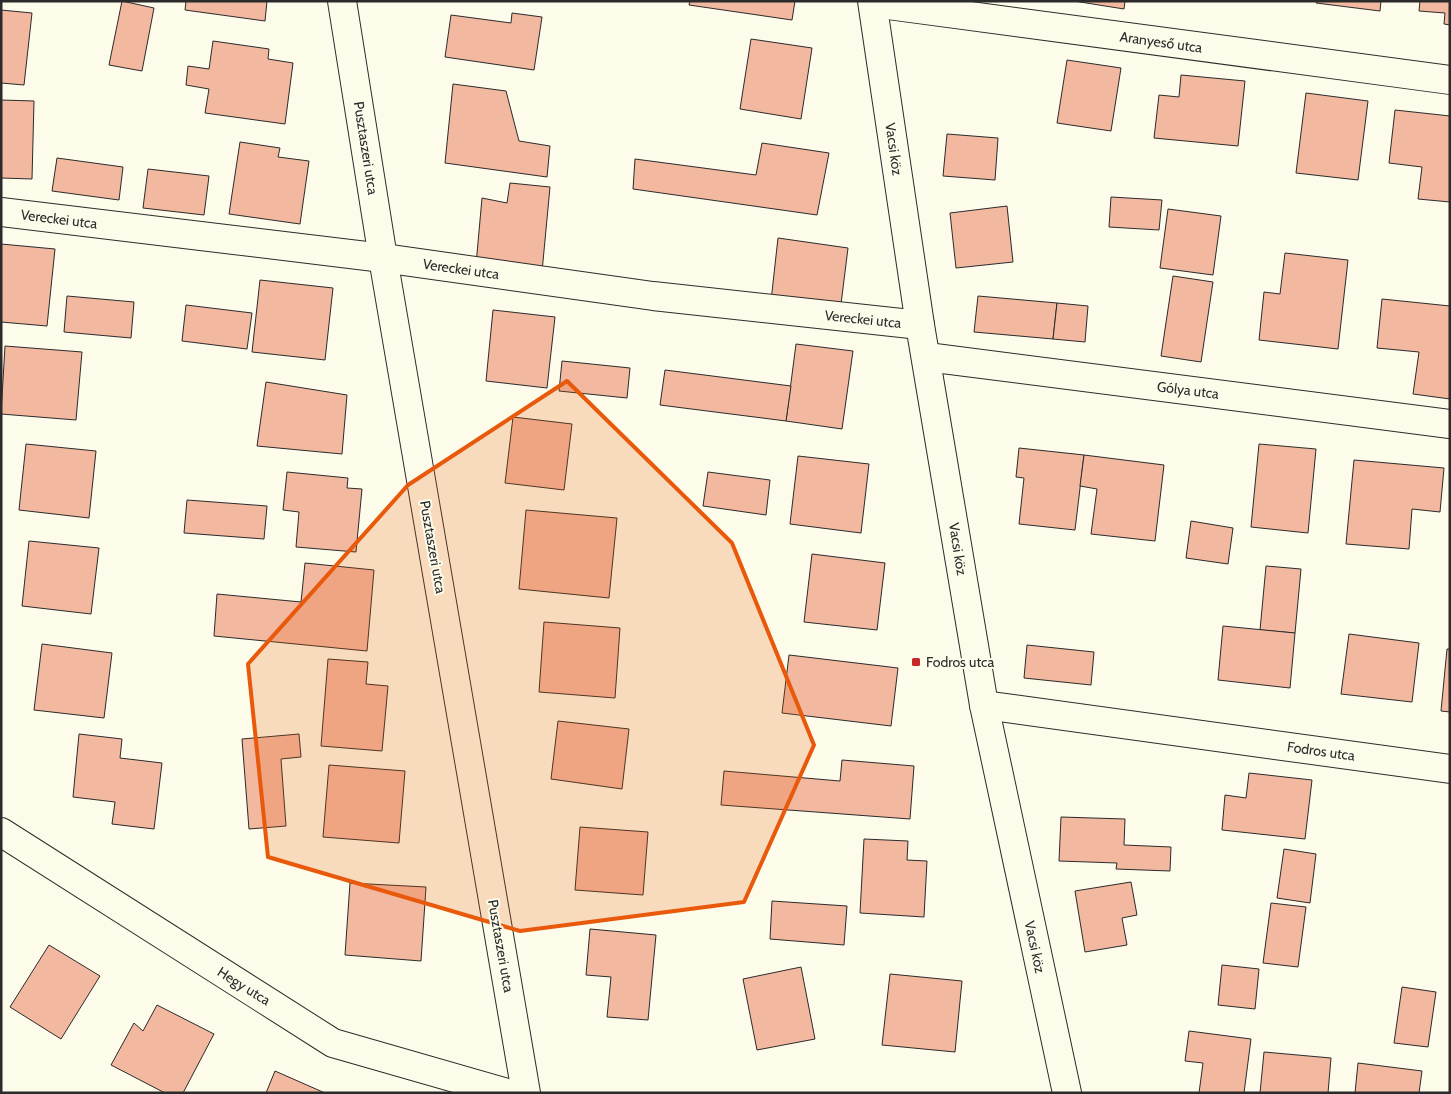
<svg xmlns="http://www.w3.org/2000/svg" width="1451" height="1094" viewBox="0 0 1451 1094" font-family="Cabin,sans-serif">
<style>
.building{fill:#f2b8a0;stroke:#2b2b2b}
.lines{fill:none;stroke-linecap:round;stroke-linejoin:round}
.minor-casing{stroke:#2b2b2b;stroke-width:30}
.tertiary-casing{stroke:#2b2b2b;stroke-width:30}
.minor{stroke:#fdfbea;stroke-width:28}
.tertiary{stroke:#fdfbea;stroke-width:28}
.marked{fill:#e8590c;fill-opacity:0.2;stroke:#e8590c;stroke-width:4;stroke-linejoin:round}
.poi-dot{fill:#c62828;stroke:#fdfbea;stroke-width:2}
.labels{text-anchor:middle;dominant-baseline:central;stroke-width:4;stroke-linejoin:round;paint-order:stroke}
.street-label{font-size:14px;fill:#2b2b2b;stroke:#fdfbea}
.poi-label{font-size:14px;fill:#2b2b2b;stroke:#fdfbea;text-anchor:start}
</style>
<rect width="100%" height="100%" fill="#fdfbea"/>
<!-- building -->
<g class="building">
<path d="M 122,1 L 154,8 L 142,71 L 109,65 Z"/>
<path d="M 186,1 L 267,1 L 265,21 L 185,10 Z"/>
<path d="M 690,1 L 795,1 L 792,20 L 689,5 Z"/>
<path d="M 1074,1 L 1125,1 L 1124,9 Z"/>
<path d="M 1317,1 L 1381,1 L 1380,11 L 1316,3 Z"/>
<path d="M 1420,1 L 1450,1 L 1450,25 L 1444,24 L 1445,13 L 1419,11 Z"/>
<path d="M 1,10 L 32,13 L 24,85 L 1,83 Z"/>
<path d="M 512,13 L 542,17 L 534,70 L 445,57 L 451,15 L 511,23 Z"/>
<path d="M 751,39 L 812,48 L 801,119 L 740,109 Z"/>
<path d="M 213,41 L 269,49 L 268,59 L 293,63 L 285,124 L 205,113 L 209,89 L 186,85 L 188,66 L 209,69 Z"/>
<path d="M 1067,60 L 1121,68 L 1111,131 L 1057,123 Z"/>
<path d="M 1181,75 L 1245,81 L 1238,146 L 1154,138 L 1159,95 L 1179,97 Z"/>
<path d="M 453,84 L 506,91 L 519,141 L 550,146 L 547,177 L 445,163 Z"/>
<path d="M 1306,93 L 1368,101 L 1358,180 L 1296,173 Z"/>
<path d="M 1,100 L 34,101 L 32,179 L 1,178 Z"/>
<path d="M 1395,110 L 1450,116 L 1450,202 L 1418,199 L 1422,167 L 1389,163 Z"/>
<path d="M 947,134 L 998,138 L 995,180 L 943,176 Z"/>
<path d="M 240,142 L 280,148 L 278,157 L 309,161 L 300,224 L 229,214 Z"/>
<path d="M 762,143 L 829,153 L 817,215 L 633,189 L 635,159 L 756,175 Z"/>
<path d="M 57,158 L 123,167 L 119,200 L 52,191 Z"/>
<path d="M 148,169 L 209,176 L 204,215 L 143,208 Z"/>
<path d="M 510,183 L 550,187 L 542,272 L 476,265 L 482,198 L 507,203 Z"/>
<path d="M 1111,197 L 1162,200 L 1159,230 L 1109,227 Z"/>
<path d="M 1007,206 L 1013,262 L 956,268 L 950,213 Z"/>
<path d="M 1168,209 L 1221,216 L 1213,275 L 1160,268 Z"/>
<path d="M 778,238 L 848,248 L 840,312 L 771,301 Z"/>
<path d="M 1,244 L 55,249 L 47,326 L 1,322 Z"/>
<path d="M 1285,253 L 1348,260 L 1338,349 L 1259,340 L 1264,292 L 1280,294 Z"/>
<path d="M 1173,276 L 1213,282 L 1201,362 L 1161,356 Z"/>
<path d="M 260,280 L 333,288 L 325,360 L 252,352 Z"/>
<path d="M 67,296 L 134,302 L 131,338 L 64,332 Z"/>
<path d="M 978,296 L 1057,303 L 1053,339 L 974,332 Z"/>
<path d="M 1382,299 L 1450,306 L 1450,399 L 1413,394 L 1419,352 L 1377,348 Z"/>
<path d="M 1057,303 L 1088,306 L 1085,342 L 1053,339 Z"/>
<path d="M 186,305 L 252,313 L 247,349 L 182,341 Z"/>
<path d="M 493,310 L 555,317 L 547,388 L 486,381 Z"/>
<path d="M 796,344 L 853,351 L 842,429 L 786,421 Z"/>
<path d="M 5,346 L 82,352 L 76,420 L 1,414 Z"/>
<path d="M 562,361 L 630,368 L 627,398 L 559,391 Z"/>
<path d="M 665,370 L 791,386 L 786,421 L 660,405 Z"/>
<path d="M 266,382 L 347,395 L 342,454 L 257,446 Z"/>
<path d="M 513,417 L 572,424 L 564,490 L 505,483 Z"/>
<path d="M 26,444 L 96,451 L 89,518 L 19,510 Z"/>
<path d="M 1259,444 L 1316,449 L 1308,533 L 1251,527 Z"/>
<path d="M 1019,448 L 1084,455 L 1075,530 L 1019,524 L 1024,478 L 1016,477 Z"/>
<path d="M 1084,455 L 1164,465 L 1155,541 L 1091,534 L 1097,489 L 1080,486 Z"/>
<path d="M 798,456 L 869,464 L 861,533 L 790,524 Z"/>
<path d="M 1354,460 L 1444,468 L 1440,512 L 1412,509 L 1409,549 L 1346,544 Z"/>
<path d="M 287,472 L 348,478 L 347,488 L 362,489 L 356,552 L 296,547 L 299,512 L 283,510 Z"/>
<path d="M 708,472 L 770,480 L 766,515 L 703,506 Z"/>
<path d="M 187,500 L 267,506 L 264,539 L 184,533 Z"/>
<path d="M 526,510 L 617,518 L 609,598 L 519,589 Z"/>
<path d="M 1191,521 L 1233,528 L 1228,564 L 1186,558 Z"/>
<path d="M 29,541 L 99,548 L 91,614 L 22,606 Z"/>
<path d="M 812,554 L 885,563 L 877,630 L 804,622 Z"/>
<path d="M 305,563 L 374,570 L 367,651 L 214,636 L 217,594 L 301,602 Z"/>
<path d="M 1266,566 L 1301,569 L 1295,633 L 1260,630 Z"/>
<path d="M 544,622 L 620,628 L 615,698 L 539,692 Z"/>
<path d="M 1223,626 L 1295,633 L 1290,688 L 1218,680 Z"/>
<path d="M 1349,634 L 1419,643 L 1412,702 L 1341,694 Z"/>
<path d="M 42,644 L 112,653 L 104,718 L 34,710 Z"/>
<path d="M 1027,645 L 1094,652 L 1091,685 L 1024,678 Z"/>
<path d="M 1447,649 L 1450,649 L 1450,712 L 1441,711 Z"/>
<path d="M 789,655 L 898,668 L 891,726 L 782,713 Z"/>
<path d="M 328,659 L 368,662 L 366,684 L 388,686 L 382,751 L 321,746 Z"/>
<path d="M 558,721 L 629,729 L 622,789 L 551,779 Z"/>
<path d="M 79,734 L 122,739 L 120,758 L 162,763 L 154,829 L 112,824 L 115,802 L 73,797 Z"/>
<path d="M 299,734 L 301,757 L 281,759 L 286,826 L 249,829 L 242,739 Z"/>
<path d="M 842,760 L 914,766 L 910,819 L 721,805 L 724,771 L 840,781 Z"/>
<path d="M 329,765 L 405,771 L 399,843 L 323,837 Z"/>
<path d="M 1249,773 L 1312,780 L 1305,839 L 1222,830 L 1225,795 L 1246,798 Z"/>
<path d="M 1061,817 L 1125,819 L 1124,845 L 1171,847 L 1170,871 L 1116,869 L 1117,863 L 1059,861 Z"/>
<path d="M 580,827 L 648,832 L 643,895 L 575,890 Z"/>
<path d="M 864,839 L 908,841 L 907,860 L 927,861 L 924,917 L 860,913 Z"/>
<path d="M 1284,849 L 1316,854 L 1310,903 L 1277,898 Z"/>
<path d="M 1131,882 L 1137,915 L 1122,918 L 1127,945 L 1085,952 L 1075,891 Z"/>
<path d="M 350,883 L 426,887 L 421,961 L 345,955 Z"/>
<path d="M 772,901 L 847,906 L 844,945 L 770,939 Z"/>
<path d="M 1271,903 L 1306,907 L 1298,967 L 1263,963 Z"/>
<path d="M 590,929 L 656,935 L 648,1020 L 607,1017 L 611,977 L 586,975 Z"/>
<path d="M 49,945 L 100,976 L 61,1039 L 10,1007 Z"/>
<path d="M 1222,965 L 1259,969 L 1255,1009 L 1218,1005 Z"/>
<path d="M 801,967 L 815,1039 L 757,1050 L 743,979 Z"/>
<path d="M 890,974 L 962,981 L 955,1052 L 882,1045 Z"/>
<path d="M 1402,987 L 1436,992 L 1428,1047 L 1394,1043 Z"/>
<path d="M 157,1005 L 214,1034 L 183,1093 L 165,1093 L 111,1065 L 134,1023 L 143,1031 Z"/>
<path d="M 1189,1031 L 1251,1039 L 1244,1093 L 1199,1093 L 1203,1063 L 1185,1061 Z"/>
<path d="M 1264,1052 L 1331,1058 L 1328,1093 L 1260,1093 Z"/>
<path d="M 1358,1063 L 1422,1071 L 1419,1093 L 1355,1093 Z"/>
<path d="M 275,1071 L 325,1093 L 266,1093 Z"/>
</g>
<g class="lines">
<!-- minor casing -->
<g class="minor-casing">
<g id="minor">
<path d="M 342,1 L 383,258 L 526,1093"/>
<path d="M 873,3 L 1450,80"/>
<path d="M 1,212 L 383,258 L 653,296 L 920,325"/>
<path d="M 927,357 L 1450,424"/>
<path d="M 984,705 L 1450,769"/>
<path d="M 1,832 L 333,1043 L 507,1093"/>
</g>
</g>
<!-- tertiary casing -->
<g class="tertiary-casing">
<path id="tertiary" d="M 872,1 L 920,325 L 984,705 L 1067,1093"/>
</g>
<!-- minor -->
<use href="#minor" class="minor"/>
<!-- tertiary -->
<use href="#tertiary" class="tertiary"/>
</g>
<!-- marked area -->
<path class="marked" d="M 567,381 L 732,543 L 814,745 L 744,902 L 520,931 L 268,857 L 248,664 L 408,485 Z"/>
<!-- markers -->
<rect class="poi-dot" x="911" y="657" width="10" height="10" rx="2.5"/>
<g class="labels">
<!-- street labels -->
<g class="street-label">
<text transform="translate(1161 42) rotate(8)">Aranyeső utca</text>
<text transform="translate(366 148) rotate(81)">Pusztaszeri utca</text>
<text transform="translate(894 149) rotate(82)">Vacsi köz</text>
<text transform="translate(59 219) rotate(7)">Vereckei utca</text>
<text transform="translate(461 269) rotate(8)">Vereckei utca</text>
<text transform="translate(863 319) rotate(6)">Vereckei utca</text>
<text transform="translate(1188 390) rotate(7)">Gólya utca</text>
<text transform="translate(433 547) rotate(80)">Pusztaszeri utca</text>
<text transform="translate(958 549) rotate(81)">Vacsi köz</text>
<text transform="translate(1321 751) rotate(8)">Fodros utca</text>
<text transform="translate(501 946) rotate(80)">Pusztaszeri utca</text>
<text transform="translate(1035 947) rotate(78)">Vacsi köz</text>
<text transform="translate(244 986) rotate(32)">Hegy utca</text>
</g>
<!-- poi labels -->
<g class="poi-label">
<text x="926" y="662">Fodros utca</text>
</g>
</g>
<!-- border -->
<rect width="1451" height="1094" fill="none" stroke="#2b2b2b" stroke-width="5"/>
</svg>
